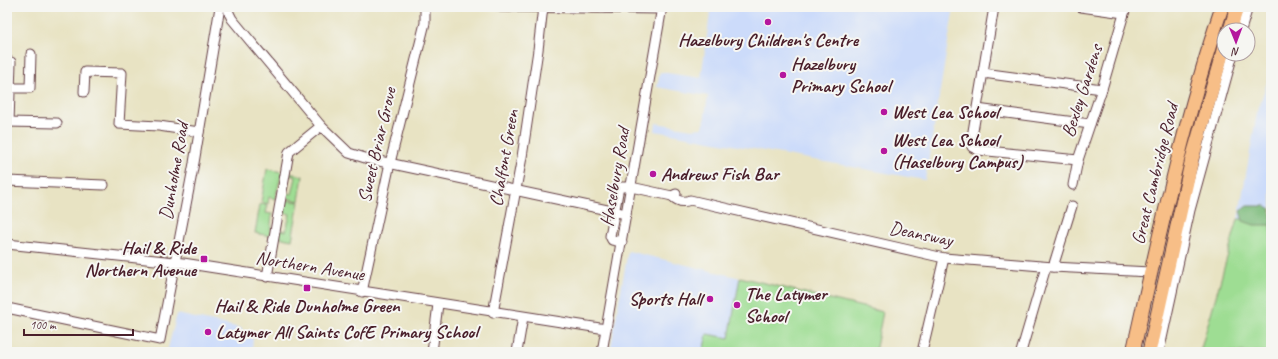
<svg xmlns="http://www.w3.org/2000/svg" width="1278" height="359" viewBox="0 0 1278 359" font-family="Caveat,sans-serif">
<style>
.built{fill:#ccdbfa}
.green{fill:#9edd93;stroke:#747e5f}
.forest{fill:#7ebc7d;stroke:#646e54}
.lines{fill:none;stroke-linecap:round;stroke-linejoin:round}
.minor-casing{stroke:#623c42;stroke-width:11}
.highway-casing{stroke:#623c42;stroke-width:15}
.minor{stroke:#fff;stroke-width:9}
.highway{stroke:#f7be87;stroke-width:13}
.poi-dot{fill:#b5179e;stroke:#f6f6f2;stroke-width:1.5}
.labels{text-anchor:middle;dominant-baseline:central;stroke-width:4;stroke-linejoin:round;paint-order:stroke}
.poi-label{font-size:19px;font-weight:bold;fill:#4a1f2b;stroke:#f6f6f2;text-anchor:start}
.street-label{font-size:19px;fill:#4a1f2b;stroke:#f6f6f2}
</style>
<rect width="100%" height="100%" fill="#f6f6f2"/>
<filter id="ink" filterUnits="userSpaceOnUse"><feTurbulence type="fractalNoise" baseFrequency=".025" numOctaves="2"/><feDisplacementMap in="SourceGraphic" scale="8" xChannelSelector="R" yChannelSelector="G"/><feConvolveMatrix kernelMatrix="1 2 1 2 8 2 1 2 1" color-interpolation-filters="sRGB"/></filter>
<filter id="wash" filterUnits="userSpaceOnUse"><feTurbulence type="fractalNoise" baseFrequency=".012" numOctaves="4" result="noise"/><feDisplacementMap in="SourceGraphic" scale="16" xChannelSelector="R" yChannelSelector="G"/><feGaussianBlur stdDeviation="0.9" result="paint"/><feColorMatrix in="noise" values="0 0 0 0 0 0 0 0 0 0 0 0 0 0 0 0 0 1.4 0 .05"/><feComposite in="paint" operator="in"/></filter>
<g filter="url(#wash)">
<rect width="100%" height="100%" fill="#e8e3c3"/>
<!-- built -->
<g class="built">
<path d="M 711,7 L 954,7 L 925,180 L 655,131 L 656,123 L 692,129 L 703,128 L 708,96 L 657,87 L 660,72 L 701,78 Z"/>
<path d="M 1271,71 L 1271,220 L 1238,219 L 1257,113 Z"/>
<path d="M 628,251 L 883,312 L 875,352 L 610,352 Z"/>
<path d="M 177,314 L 241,328 L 247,336 L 253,338 L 252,352 L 167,352 Z"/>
</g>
<!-- green -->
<g class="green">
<path d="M 267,169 L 282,172 L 275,199 L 269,197 L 268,204 L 261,202 Z"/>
<path d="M 289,173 L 303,176 L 299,201 L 287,198 L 287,193 L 292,194 L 296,177 L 289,175 Z"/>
<path d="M 286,200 L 299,202 L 292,240 L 277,237 L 280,230 L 286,231 L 290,214 L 284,213 Z"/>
<path d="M 260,204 L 268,205 L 266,213 L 272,214 L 270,236 L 255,233 Z"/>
<path d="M 1238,219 L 1271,220 L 1271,352 L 1200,352 Z"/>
<path d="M 740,277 L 883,312 L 875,352 L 703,352 L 707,334 L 729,338 Z"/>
</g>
<!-- forest -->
<path class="forest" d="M 1247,206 L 1266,206 L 1271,209 L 1271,225 L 1254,225 L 1243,221 L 1240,211 Z"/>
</g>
<g filter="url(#ink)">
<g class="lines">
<!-- minor casing -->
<g class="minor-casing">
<g id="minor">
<path d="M 228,7 L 229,13 L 232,19 L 321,126 L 349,153 L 365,158 L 626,214"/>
<path d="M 500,7 L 662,9"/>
<path d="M 994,7 L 971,143 L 972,147 L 978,150 L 1078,160"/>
<path d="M 1081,7 L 1124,13"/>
<path d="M 1241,30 L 1248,7"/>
<path d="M 7,62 L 11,62 L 9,122"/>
<path d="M 983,73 L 1102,89"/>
<path d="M 11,88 L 30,88 L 31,54"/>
<path d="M 84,92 L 85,72 L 122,73 L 119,124 L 159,126 L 199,132"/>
<path d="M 977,109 L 1090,124"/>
<path d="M 7,122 L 57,123"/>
<path d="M 7,181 L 104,185"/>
<path d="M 1073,185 L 1078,160 L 1102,89 L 1126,7"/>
<path d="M 672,196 C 677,201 683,203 690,200 L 944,258 L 1053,267 L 1150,272"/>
<path d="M 622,242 L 612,240 L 610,236 L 619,187 L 631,187 L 672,196 L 676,194"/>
<path d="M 7,244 L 183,263 L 606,329"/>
<path d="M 1053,267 L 1072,206"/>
<path d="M 267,277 L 289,152 L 321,126"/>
<path d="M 362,292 L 390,163 L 425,23 L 425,7"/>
<path d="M 7,308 L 160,340 L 194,163 L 220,7"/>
<path d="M 493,313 L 522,157 L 538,50 L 543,7"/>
<path d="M 432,352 L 438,304"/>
<path d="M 517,352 L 523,317"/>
<path d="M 602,352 L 662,7"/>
<path d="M 922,352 L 944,258"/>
<path d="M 1021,352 L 1046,267"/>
<path d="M 1159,352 L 1190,210 L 1233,54"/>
</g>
</g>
<!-- highway casing -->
<g class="highway-casing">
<g id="highway">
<path d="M 1230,30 L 1237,7"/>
<path d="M 1133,352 C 1159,236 1184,120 1222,7"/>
<path d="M 1149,352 L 1192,159 L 1224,47"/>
</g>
</g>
<!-- minor -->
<use href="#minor" class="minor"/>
<!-- highway -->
<use href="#highway" class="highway"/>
</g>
</g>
<!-- markers -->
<g class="poi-dot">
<circle cx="768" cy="22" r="4"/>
<circle cx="783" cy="75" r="4"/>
<circle cx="884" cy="112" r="4"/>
<circle cx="884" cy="151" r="4"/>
<circle cx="653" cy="174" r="4"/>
<rect x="200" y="255" width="8" height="8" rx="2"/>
<rect x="303" y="284" width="8" height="8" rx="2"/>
<circle cx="710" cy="299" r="4"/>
<circle cx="737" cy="305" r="4"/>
<circle cx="208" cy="332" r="4"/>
</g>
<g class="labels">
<!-- poi labels -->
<g class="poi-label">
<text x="768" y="40" text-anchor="middle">Hazelbury Children's Centre</text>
<text x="791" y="64">Hazelbury<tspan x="791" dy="22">Primary School</tspan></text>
<text x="892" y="112">West Lea School</text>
<text x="892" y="140">West Lea School<tspan x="892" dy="22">(Haselbury Campus)</tspan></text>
<text x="661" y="174">Andrews Fish Bar</text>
<text x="196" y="248" text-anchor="end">Hail &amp; Ride<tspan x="196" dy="22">Northern Avenue</tspan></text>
<text x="745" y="294">The Latymer<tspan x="745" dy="22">School</tspan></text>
<text x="702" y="299" text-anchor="end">Sports Hall</text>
<text x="307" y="306" text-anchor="middle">Hail &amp; Ride Dunholme Green</text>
<text x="216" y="332">Latymer All Saints CofE Primary School</text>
</g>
<!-- street labels -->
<g class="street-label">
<text transform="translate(1082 91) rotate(-72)">Bexley Gardens</text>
<text transform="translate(377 145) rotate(-77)">Sweet Briar Grove</text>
<text transform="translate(504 158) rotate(-80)">Chalfont Green</text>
<text transform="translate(174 171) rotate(-80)">Dunholme Road</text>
<text transform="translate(1155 174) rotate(-76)">Great Cambridge Road</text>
<text transform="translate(615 177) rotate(-80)">Haselbury Road</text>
<text transform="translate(921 234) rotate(12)">Deansway</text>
<text transform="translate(310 266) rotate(9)">Northern Avenue</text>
</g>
</g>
<!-- margin -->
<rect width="1278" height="359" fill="none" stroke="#f6f6f2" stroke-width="24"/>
<!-- north arrow -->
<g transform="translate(1236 42) rotate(179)"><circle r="19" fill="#f6f6f2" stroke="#b1a0a2"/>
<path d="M0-3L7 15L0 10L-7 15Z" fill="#b5179e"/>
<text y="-6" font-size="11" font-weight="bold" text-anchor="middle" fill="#4a1f2b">N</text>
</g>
<!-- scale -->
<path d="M24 329v6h109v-6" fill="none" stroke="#4a1f2b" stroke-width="2"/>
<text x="30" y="329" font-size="12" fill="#4a1f2b" stroke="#f6f6f2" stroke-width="3" paint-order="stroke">100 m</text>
</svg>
